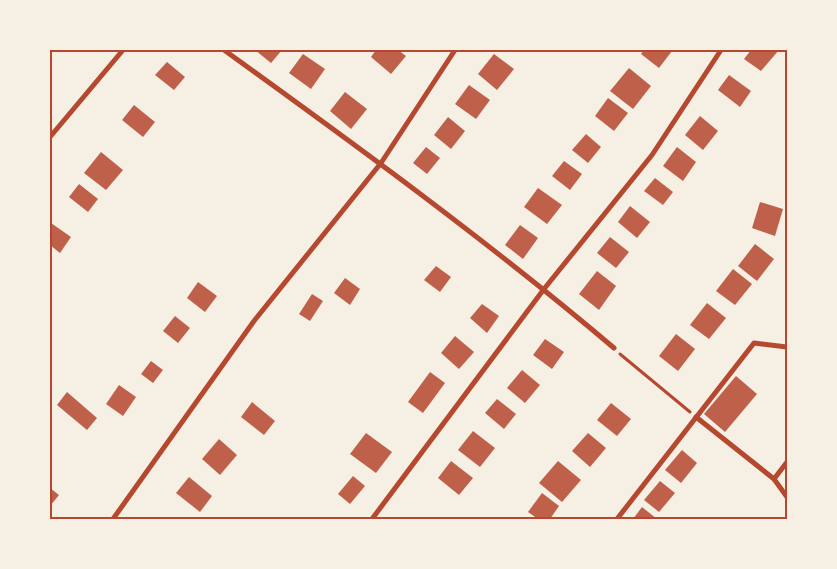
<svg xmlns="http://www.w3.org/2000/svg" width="837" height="569" viewBox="0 0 837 569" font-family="'PT Sans Narrow',sans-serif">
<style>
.building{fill:#bf614a}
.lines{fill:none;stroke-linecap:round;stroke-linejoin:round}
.path{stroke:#b5482f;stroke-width:3}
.minor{stroke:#b5482f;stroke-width:5}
.neatline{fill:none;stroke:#b5482f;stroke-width:2}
</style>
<rect width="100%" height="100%" fill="#f6efe4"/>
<!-- building -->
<g class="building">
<path d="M 255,50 L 282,50 L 271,63 Z"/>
<path d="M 376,50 L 398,50 L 406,56 L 391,74 L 371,57 Z"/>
<path d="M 644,50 L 671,50 L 672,51 L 659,68 L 641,54 Z"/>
<path d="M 751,50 L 779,50 L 761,71 L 744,59 Z"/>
<path d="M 303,54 L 325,69 L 311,89 L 289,73 Z"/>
<path d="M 494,54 L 514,69 L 497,90 L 478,74 Z"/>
<path d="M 167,62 L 185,77 L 174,90 L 155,75 Z"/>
<path d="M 629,68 L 651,86 L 633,109 L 610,91 Z"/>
<path d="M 729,75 L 751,91 L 740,107 L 718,90 Z"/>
<path d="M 469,85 L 490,100 L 476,119 L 455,104 Z"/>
<path d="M 345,92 L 367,109 L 351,129 L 330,111 Z"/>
<path d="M 608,98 L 628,113 L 614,131 L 595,116 Z"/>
<path d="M 134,105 L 155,122 L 143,137 L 122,120 Z"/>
<path d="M 700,116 L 718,131 L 703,150 L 685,135 Z"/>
<path d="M 448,117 L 465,131 L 451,149 L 434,135 Z"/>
<path d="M 586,134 L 601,147 L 588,163 L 572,150 Z"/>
<path d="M 426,147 L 440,158 L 427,174 L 413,163 Z"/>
<path d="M 677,147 L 696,162 L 683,181 L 663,166 Z"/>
<path d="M 101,152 L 123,170 L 106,190 L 84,173 Z"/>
<path d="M 564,161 L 582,174 L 570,190 L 552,176 Z"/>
<path d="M 655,178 L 673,192 L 663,205 L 644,191 Z"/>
<path d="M 79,184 L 98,199 L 88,212 L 69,197 Z"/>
<path d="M 538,188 L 562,205 L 547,224 L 524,207 Z"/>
<path d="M 760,202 L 783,209 L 775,236 L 752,228 Z"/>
<path d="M 630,206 L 650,222 L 637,238 L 618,222 Z"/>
<path d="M 51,223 L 71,237 L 60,253 L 50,245 Z"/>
<path d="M 520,225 L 538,238 L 523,259 L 505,245 Z"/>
<path d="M 610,237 L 629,252 L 616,268 L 597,253 Z"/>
<path d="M 755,244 L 774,259 L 757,281 L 738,266 Z"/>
<path d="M 436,266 L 451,277 L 440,292 L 424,280 Z"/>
<path d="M 733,269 L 752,284 L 735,305 L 716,291 Z"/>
<path d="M 597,271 L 616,286 L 599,310 L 579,294 Z"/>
<path d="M 345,278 L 360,289 L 350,305 L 334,293 Z"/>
<path d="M 198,282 L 217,296 L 205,312 L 187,298 Z"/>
<path d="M 312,294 L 323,301 L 310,321 L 299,314 Z"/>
<path d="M 707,303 L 726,318 L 709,339 L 690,325 Z"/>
<path d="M 482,304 L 499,316 L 487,333 L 470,318 Z"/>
<path d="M 175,316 L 190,328 L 178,343 L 163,331 Z"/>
<path d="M 676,334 L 695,349 L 678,371 L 659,356 Z"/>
<path d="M 455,336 L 474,352 L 459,369 L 441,353 Z"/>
<path d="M 545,339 L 564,352 L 552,369 L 533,355 Z"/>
<path d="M 151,361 L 163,370 L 153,383 L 141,374 Z"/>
<path d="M 522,370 L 540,385 L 525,403 L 507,388 Z"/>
<path d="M 430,372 L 445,383 L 423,413 L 408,402 Z"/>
<path d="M 736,376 L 757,394 L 725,432 L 704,414 Z"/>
<path d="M 119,385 L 136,397 L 123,416 L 106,404 Z"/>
<path d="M 67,392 L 97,418 L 87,430 L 57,405 Z"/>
<path d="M 497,399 L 516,414 L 504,429 L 485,413 Z"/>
<path d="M 252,402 L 275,421 L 264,435 L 241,417 Z"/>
<path d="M 611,403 L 631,419 L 617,436 L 597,420 Z"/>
<path d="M 473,431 L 495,448 L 480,467 L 458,450 Z"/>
<path d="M 366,433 L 392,452 L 376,473 L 350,454 Z"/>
<path d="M 588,433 L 606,448 L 590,467 L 572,451 Z"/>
<path d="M 219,439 L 237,455 L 220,475 L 202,459 Z"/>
<path d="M 682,450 L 697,463 L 681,483 L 665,470 Z"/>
<path d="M 451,461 L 473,478 L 459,495 L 438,478 Z"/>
<path d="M 558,461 L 581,480 L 562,502 L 539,483 Z"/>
<path d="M 353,476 L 365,486 L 350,504 L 338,494 Z"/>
<path d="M 189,477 L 212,496 L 200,512 L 176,493 Z"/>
<path d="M 660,481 L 675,493 L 659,512 L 644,500 Z"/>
<path d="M 50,488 L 59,495 L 50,506 Z"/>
<path d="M 542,493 L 559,506 L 550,519 L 538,519 L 528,512 Z"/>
<path d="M 642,507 L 657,519 L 633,519 Z"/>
</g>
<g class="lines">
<!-- path -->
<path class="path" d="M 620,354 L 690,412"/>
<!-- minor -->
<g class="minor">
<path d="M 224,50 C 357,146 489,242 614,348"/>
<path d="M 50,137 L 123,50"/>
<path d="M 696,417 L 774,479"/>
<path d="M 787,462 L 774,479 L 787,497"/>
<path d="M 113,519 L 254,321 L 381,163 L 455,50"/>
<path d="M 372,519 L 544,289 L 652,155 L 721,50"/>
<path d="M 617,519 L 754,343 L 787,347"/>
</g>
</g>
<!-- border -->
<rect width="837" height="569" fill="none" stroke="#f6efe4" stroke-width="102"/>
<rect x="51" y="51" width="735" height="467" class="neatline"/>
</svg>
